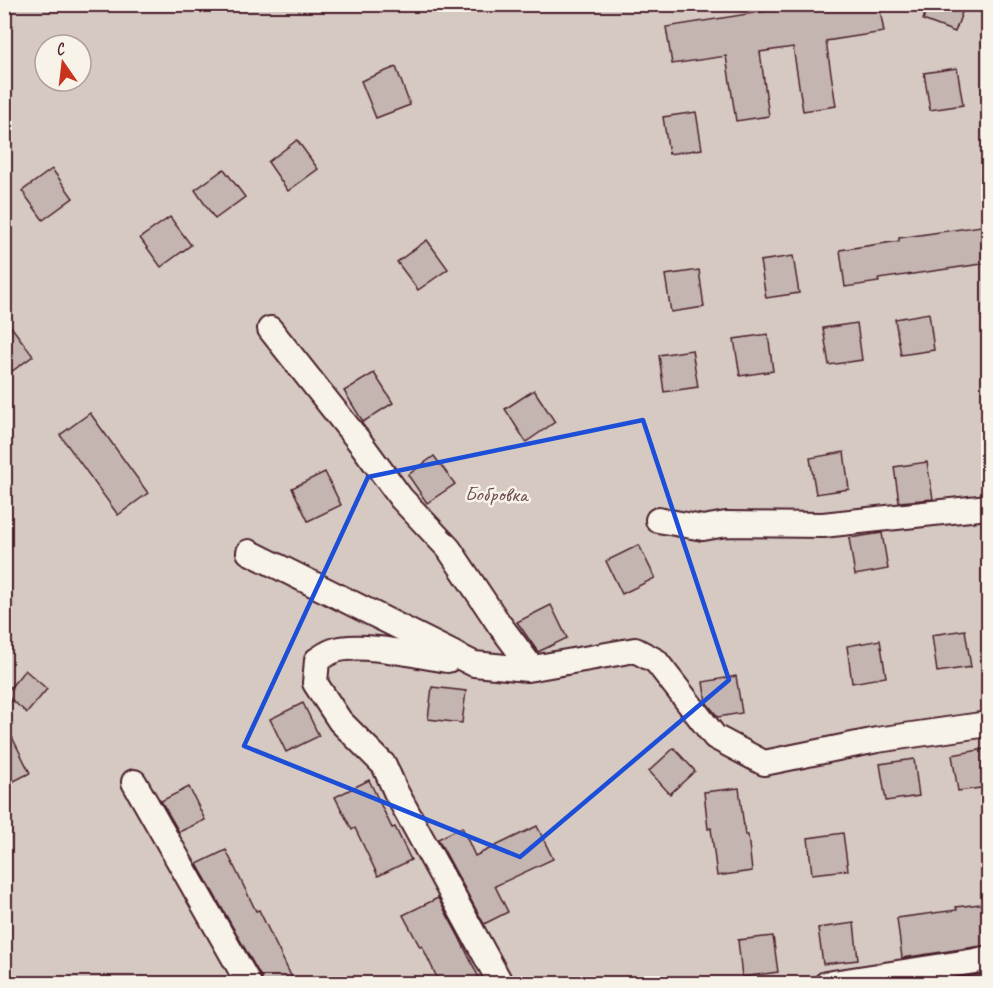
<svg xmlns="http://www.w3.org/2000/svg" width="993" height="988" viewBox="0 0 993 988" font-family="Caveat,sans-serif">
<style>
.green{fill:#d5c9c2;stroke:#907476;stroke-width:1.5;fill-rule:evenodd}
.building{fill:#c4b5b0;stroke:#4a1f2b;stroke-width:1.5}
.lines{fill:none;stroke-linecap:round;stroke-linejoin:round}
.minor-casing{stroke:#4a1f2b;stroke-width:28}
.minor{stroke:#f7f3e8;stroke-width:24}
.marked{fill:none;stroke:#1d4ed8;stroke-width:4.5;stroke-linejoin:round}
.labels{text-anchor:middle;dominant-baseline:central;stroke-width:5;stroke-linejoin:round;paint-order:stroke}
.park-label{font-size:21px;fill:#6d4a51;stroke:#f7f3e8}
</style>
<rect width="100%" height="100%" fill="#ece6dd"/>
<filter id="ink" filterUnits="userSpaceOnUse"><feTurbulence type="fractalNoise" baseFrequency=".0167" numOctaves="2"/><feDisplacementMap in="SourceGraphic" scale="12" xChannelSelector="R" yChannelSelector="G"/><feConvolveMatrix kernelMatrix="1 2 1 2 8 2 1 2 1" color-interpolation-filters="sRGB"/></filter>
<g filter="url(#ink)">
<!-- green -->
<path class="green" d="M 5,5 L 988,5 L 988,983 L 5,983 ZM 45,45 L 81,45 L 81,81 L 45,81 Z"/>
<!-- building -->
<g class="building">
<path d="M 811,4 L 879,4 L 884,32 L 826,41 L 836,106 L 803,111 L 793,47 L 760,52 L 769,116 L 736,121 L 726,56 L 672,64 L 666,27 Z"/>
<path d="M 928,4 L 965,4 L 955,32 L 923,20 Z"/>
<path d="M 396,67 L 410,105 L 376,118 L 361,81 Z"/>
<path d="M 957,68 L 963,105 L 930,110 L 924,73 Z"/>
<path d="M 696,112 L 702,149 L 669,154 L 663,117 Z"/>
<path d="M 297,140 L 318,169 L 288,191 L 268,162 Z"/>
<path d="M 52,169 L 73,198 L 43,220 L 22,191 Z"/>
<path d="M 224,169 L 245,197 L 215,219 L 195,190 Z"/>
<path d="M 170,217 L 191,245 L 161,267 L 140,238 Z"/>
<path d="M 988,225 L 988,263 L 878,279 L 879,282 L 845,287 L 840,250 L 899,241 L 899,238 Z"/>
<path d="M 427,240 L 448,269 L 418,290 L 397,262 Z"/>
<path d="M 793,256 L 799,293 L 766,298 L 760,261 Z"/>
<path d="M 699,270 L 704,307 L 671,312 L 665,275 Z"/>
<path d="M 929,313 L 934,350 L 901,355 L 895,319 Z"/>
<path d="M 4,317 L 33,356 L 4,377 Z"/>
<path d="M 857,323 L 862,360 L 829,365 L 823,328 Z"/>
<path d="M 768,334 L 773,371 L 740,376 L 734,339 Z"/>
<path d="M 692,350 L 698,387 L 664,392 L 659,355 Z"/>
<path d="M 374,373 L 393,403 L 363,422 L 344,391 Z"/>
<path d="M 534,390 L 555,422 L 526,442 L 505,409 Z"/>
<path d="M 90,413 L 148,493 L 118,515 L 60,435 Z"/>
<path d="M 844,452 L 849,489 L 816,494 L 810,458 Z"/>
<path d="M 434,456 L 455,484 L 427,503 L 408,475 Z"/>
<path d="M 927,462 L 933,499 L 899,502 L 894,467 Z"/>
<path d="M 325,472 L 341,505 L 308,521 L 292,488 Z"/>
<path d="M 882,533 L 888,569 L 855,575 L 849,538 Z"/>
<path d="M 639,545 L 655,578 L 622,594 L 606,561 Z"/>
<path d="M 551,605 L 567,638 L 538,652 L 517,622 Z"/>
<path d="M 965,630 L 971,667 L 937,672 L 932,635 Z"/>
<path d="M 880,640 L 886,677 L 852,683 L 847,646 Z"/>
<path d="M 25,670 L 47,689 L 27,713 L 5,694 Z"/>
<path d="M 736,676 L 742,713 L 718,717 L 706,702 L 703,682 Z"/>
<path d="M 432,687 L 466,691 L 462,723 L 428,719 Z"/>
<path d="M 303,703 L 319,736 L 286,752 L 270,719 Z"/>
<path d="M 4,721 L 30,773 L 4,786 Z"/>
<path d="M 674,748 L 695,771 L 670,794 L 649,771 Z"/>
<path d="M 985,749 L 988,787 L 958,791 L 952,755 Z"/>
<path d="M 914,759 L 919,796 L 886,801 L 880,764 Z"/>
<path d="M 369,780 L 392,828 L 395,827 L 411,860 L 378,876 L 355,828 L 352,830 L 335,797 Z"/>
<path d="M 189,787 L 205,820 L 179,832 L 161,801 Z"/>
<path d="M 739,788 L 745,835 L 748,835 L 752,871 L 717,876 L 711,828 L 708,829 L 704,792 Z"/>
<path d="M 537,826 L 553,859 L 495,886 L 508,912 L 484,924 L 438,839 L 462,827 L 475,856 Z"/>
<path d="M 843,833 L 848,870 L 812,874 L 808,838 Z"/>
<path d="M 226,850 L 256,911 L 259,910 L 295,984 L 263,984 L 261,977 L 197,864 Z"/>
<path d="M 438,898 L 459,937 L 482,984 L 440,984 L 422,946 L 420,947 L 403,915 Z"/>
<path d="M 988,903 L 988,945 L 902,958 L 897,918 L 957,910 L 956,907 Z"/>
<path d="M 854,923 L 858,960 L 823,964 L 818,928 Z"/>
<path d="M 773,936 L 778,972 L 742,977 L 738,940 Z"/>
<path d="M 988,973 L 988,984 L 923,984 Z"/>
</g>
<g class="lines">
<!-- minor casing -->
<g class="minor-casing">
<g id="minor">
<path d="M 270,329 L 362,445 L 401,498 L 449,549 L 499,624 L 532,668"/>
<path d="M 658,520 L 703,528 L 726,524 L 823,525 L 988,507"/>
<path d="M 249,552 L 474,664 L 527,669 L 635,650 L 656,661 L 715,737 L 764,763 L 877,740 L 988,724"/>
<path d="M 448,660 C 420,656 358,641 333,651 C 327,653 322,657 317,660 L 315,683 L 340,721 L 384,765 L 396,792 L 501,984"/>
<path d="M 134,782 L 249,984"/>
<path d="M 826,984 L 988,959"/>
</g>
</g>
<!-- minor -->
<use href="#minor" class="minor"/>
</g>
</g>
<!-- marked area -->
<path class="marked" d="M 643,420 L 729,680 L 520,857 L 244,746 L 368,477 Z"/>
<g class="labels">
<!-- park labels -->
<g class="park-label">
<text x="496" y="494">Бобровка</text>
</g>
</g>
<!-- margin -->
<rect width="993" height="988" fill="none" stroke="#f7f3e8" stroke-width="24"/>
<rect x="12" y="12" width="969" height="964" fill="none" stroke="#4a1f2b" stroke-width="2" filter="url(#ink)"/>
<!-- north arrow -->
<g transform="translate(63 63) rotate(346)"><circle r="28" fill="#f7f3e8" stroke="#b29e9c" stroke-width="1.5"/>
<path d="M0-4.5L10 22L0 15L-10 22Z" fill="#c8321e"/>
<text y="-9" font-size="16" font-weight="bold" text-anchor="middle" fill="#4a1f2b">С</text>
</g>
</svg>
